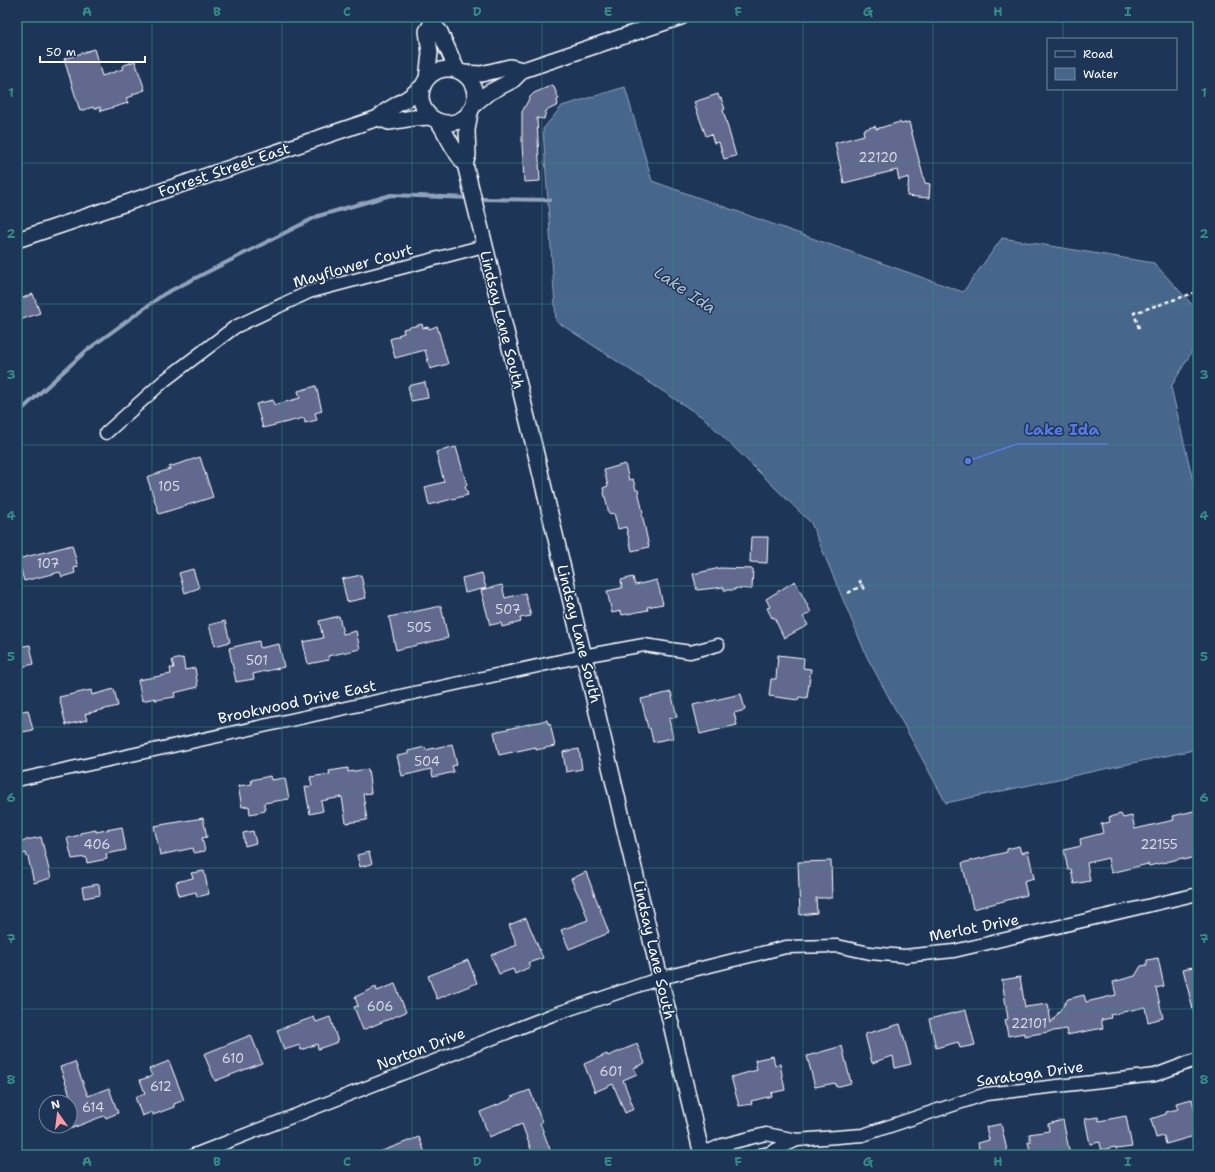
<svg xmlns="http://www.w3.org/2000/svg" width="1215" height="1172" viewBox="0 0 1215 1172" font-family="'Shantell Sans',sans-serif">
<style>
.water{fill:#47668c;stroke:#91a3ba}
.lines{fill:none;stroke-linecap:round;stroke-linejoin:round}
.stream{stroke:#91a3ba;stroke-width:4}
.building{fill:#62698f;stroke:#fff}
.minor-casing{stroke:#fff;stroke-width:15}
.tertiary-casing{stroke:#fff;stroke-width:18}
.path{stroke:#fff;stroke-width:2.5;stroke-dasharray:4 3;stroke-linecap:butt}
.minor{stroke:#1d3557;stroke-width:12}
.tertiary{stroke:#1d3557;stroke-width:15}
.grid{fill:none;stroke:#338b84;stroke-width:1;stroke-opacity:0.55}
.labels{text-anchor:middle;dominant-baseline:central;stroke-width:3;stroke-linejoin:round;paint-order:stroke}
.number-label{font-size:13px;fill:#d8dae3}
.street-label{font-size:15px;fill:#fff;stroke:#1d3557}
.water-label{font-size:16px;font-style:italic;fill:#b5c2d1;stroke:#1d3557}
.leader{fill:none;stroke:#567ae2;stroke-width:1.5}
.callout-dot{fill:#567ae2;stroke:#1d3557;stroke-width:1.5}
.callout-label{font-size:16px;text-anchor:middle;font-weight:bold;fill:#567ae2;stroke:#1d3557;stroke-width:3;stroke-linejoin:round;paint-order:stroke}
.neatline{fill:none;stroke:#338b84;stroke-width:1.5}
.grid-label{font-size:13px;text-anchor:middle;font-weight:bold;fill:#338b84}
</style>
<rect width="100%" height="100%" fill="#1d3557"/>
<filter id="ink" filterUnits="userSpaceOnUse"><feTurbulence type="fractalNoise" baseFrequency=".025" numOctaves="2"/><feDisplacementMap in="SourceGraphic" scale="8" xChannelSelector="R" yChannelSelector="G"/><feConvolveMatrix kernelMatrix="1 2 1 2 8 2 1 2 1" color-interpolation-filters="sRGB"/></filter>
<g filter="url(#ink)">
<!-- water -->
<path class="water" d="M 625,87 L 652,181 L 963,292 L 1002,238 L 1154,263 L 1198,311 L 1198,341 L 1171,387 L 1198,502 L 1198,749 L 946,803 L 867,657 L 811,523 L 705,419 L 556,321 L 543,129 L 562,106 Z"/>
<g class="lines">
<!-- stream -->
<g class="stream">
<path d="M 477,199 L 550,200"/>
<path d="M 17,414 L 87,350 L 164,294 L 318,216 L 391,195 L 470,198"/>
</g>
</g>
<!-- building -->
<g class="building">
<path d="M 94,49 L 102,76 L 123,69 L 122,66 L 135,61 L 145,90 L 133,94 L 133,96 L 126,98 L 128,103 L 101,111 L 100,107 L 94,109 L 93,107 L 80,111 L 64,59 Z"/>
<path d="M 553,85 L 559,99 L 557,100 L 558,105 L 546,111 L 544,119 L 537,118 L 540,181 L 524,182 L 522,143 L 522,112 L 530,97 L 534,93 Z"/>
<path d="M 718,94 L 719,98 L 721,98 L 725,109 L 723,110 L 736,156 L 724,159 L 719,142 L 714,143 L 711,134 L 706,136 L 695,106 L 696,106 L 694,102 Z"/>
<path d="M 900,122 L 901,124 L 909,122 L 925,183 L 930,184 L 929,198 L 907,196 L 909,177 L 899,180 L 897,170 L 844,183 L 835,143 L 864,135 L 863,130 L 875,126 L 876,129 Z"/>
<path d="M 33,294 L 40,313 L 17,321 L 17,300 Z"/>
<path d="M 422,324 L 423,328 L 428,327 L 429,329 L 437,326 L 448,364 L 430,369 L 425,350 L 395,358 L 390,339 L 399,336 L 398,335 L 404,333 L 403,329 Z"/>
<path d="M 425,382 L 428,398 L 411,401 L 408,386 Z"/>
<path d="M 316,386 L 322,411 L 315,413 L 317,420 L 305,423 L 304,418 L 263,428 L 256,404 L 273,400 L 274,405 L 300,398 L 298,391 Z"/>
<path d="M 456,447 L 467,485 L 465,486 L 468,495 L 429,505 L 425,487 L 444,482 L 436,452 Z"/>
<path d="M 200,457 L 213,497 L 159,514 L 147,477 L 170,469 L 169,467 Z"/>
<path d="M 625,464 L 629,480 L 633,479 L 636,490 L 638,490 L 643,513 L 642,514 L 649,547 L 632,551 L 626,527 L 618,529 L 614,513 L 609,514 L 603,488 L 608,486 L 604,470 Z"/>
<path d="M 751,537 L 768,537 L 767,563 L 750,562 Z"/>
<path d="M 72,545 L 78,567 L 74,568 L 75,573 L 62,577 L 60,572 L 24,581 L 18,559 Z"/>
<path d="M 720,568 L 753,569 L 752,589 L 735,588 L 735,590 L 724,590 L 724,587 L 697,590 L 693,574 Z"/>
<path d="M 193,569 L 199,588 L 185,593 L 179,573 Z"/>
<path d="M 482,573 L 486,588 L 465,593 L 462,578 Z"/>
<path d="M 361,575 L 366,598 L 347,602 L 342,579 Z"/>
<path d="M 633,577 L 635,585 L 657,580 L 663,604 L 647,607 L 648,610 L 622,615 L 621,611 L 612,613 L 607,591 L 622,588 L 621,580 Z"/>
<path d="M 795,581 L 811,612 L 803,617 L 808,625 L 784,638 L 774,617 L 772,618 L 767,608 L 770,607 L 766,599 Z"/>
<path d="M 502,585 L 505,598 L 525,593 L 531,616 L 520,618 L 521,622 L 502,627 L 501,623 L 490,625 L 481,590 Z"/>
<path d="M 441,606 L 448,638 L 396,650 L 389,617 Z"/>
<path d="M 339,616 L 343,634 L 356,631 L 360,649 L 328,656 L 329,660 L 308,664 L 303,642 L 323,638 L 319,621 Z"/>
<path d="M 225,621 L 230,642 L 215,646 L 209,625 Z"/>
<path d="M 259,641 L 260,648 L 279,644 L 284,667 L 253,674 L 254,679 L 236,682 L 229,648 Z"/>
<path d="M 30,645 L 34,664 L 17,668 L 17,647 Z"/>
<path d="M 778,655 L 804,658 L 803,668 L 811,669 L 807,698 L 799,697 L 798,700 L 769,696 L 771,679 L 776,679 Z"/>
<path d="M 183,658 L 185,670 L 195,668 L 198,687 L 174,693 L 175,697 L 155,700 L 155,698 L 142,701 L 138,680 L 171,674 L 170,668 L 174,668 L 172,660 Z"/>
<path d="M 114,689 L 118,706 L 85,714 L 87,720 L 66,725 L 59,697 L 91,690 L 92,695 Z"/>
<path d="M 671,692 L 677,717 L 669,719 L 673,738 L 653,742 L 650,728 L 648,728 L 641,699 Z"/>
<path d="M 741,694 L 745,710 L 734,713 L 737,725 L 700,734 L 693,705 Z"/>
<path d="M 28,710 L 33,730 L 17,733 L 17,712 Z"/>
<path d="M 547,720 L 548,724 L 550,723 L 555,746 L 536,750 L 536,747 L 499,755 L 494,732 Z"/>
<path d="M 452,744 L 457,765 L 452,766 L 454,772 L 433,777 L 431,769 L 402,776 L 397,756 L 408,754 L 408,751 L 425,747 L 426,750 Z"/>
<path d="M 579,749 L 582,769 L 566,772 L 563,752 Z"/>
<path d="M 348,768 L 348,772 L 368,769 L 371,793 L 363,794 L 367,820 L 346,823 L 342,797 L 321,801 L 323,811 L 310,814 L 305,787 L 312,786 L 310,777 L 330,774 L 329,771 Z"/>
<path d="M 270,776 L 271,780 L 285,778 L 289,799 L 264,803 L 265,811 L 250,814 L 249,806 L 242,807 L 238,786 L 252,784 L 251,780 Z"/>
<path d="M 1198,810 L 1198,856 L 1184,860 L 1183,858 L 1149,866 L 1148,864 L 1111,873 L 1108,858 L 1087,863 L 1090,881 L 1074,884 L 1071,869 L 1068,870 L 1064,850 L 1081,846 L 1080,839 L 1103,833 L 1101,824 L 1110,822 L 1109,817 L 1121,814 L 1123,818 L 1132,816 L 1135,829 L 1174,820 L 1173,816 Z"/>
<path d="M 203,818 L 207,837 L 202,838 L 205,851 L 194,853 L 193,848 L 160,855 L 154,826 Z"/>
<path d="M 122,827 L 126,850 L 106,854 L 107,859 L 87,863 L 86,857 L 72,859 L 67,838 L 80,835 L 80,833 L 96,830 L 96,832 Z"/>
<path d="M 253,831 L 256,843 L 245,846 L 243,833 Z"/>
<path d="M 41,837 L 51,878 L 34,883 L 28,857 L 27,857 L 26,853 L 17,856 L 17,842 Z"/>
<path d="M 1019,846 L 1021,853 L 1028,851 L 1034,878 L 1024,881 L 1027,895 L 973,909 L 962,863 L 1007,852 L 1007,849 Z"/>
<path d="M 369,852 L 372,864 L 360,867 L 357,855 Z"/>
<path d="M 831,861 L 832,898 L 816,898 L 817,913 L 800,915 L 798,862 Z"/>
<path d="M 204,871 L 209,894 L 197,897 L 196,892 L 179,896 L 176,882 L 193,878 L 191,873 Z"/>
<path d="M 586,872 L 609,933 L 569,949 L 561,930 L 588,920 L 580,897 L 579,897 L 571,879 Z"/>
<path d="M 99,884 L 100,895 L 84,898 L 82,887 Z"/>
<path d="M 526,918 L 543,958 L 528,963 L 530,967 L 515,974 L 513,969 L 499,974 L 491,955 L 517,945 L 509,925 Z"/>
<path d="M 1158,958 L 1164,986 L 1156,988 L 1163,1018 L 1148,1022 L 1145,1007 L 1110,1015 L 1111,1018 L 1101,1020 L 1103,1028 L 1067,1035 L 1066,1029 L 1024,1036 L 1024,1033 L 1008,1036 L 1005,1020 L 1008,1019 L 1002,980 L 1020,977 L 1025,1007 L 1048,1004 L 1051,1023 L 1068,999 L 1084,995 L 1086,1002 L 1116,995 L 1113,982 L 1135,976 L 1141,966 L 1147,965 L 1147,960 Z"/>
<path d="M 468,960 L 477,983 L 437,999 L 428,976 Z"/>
<path d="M 1198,966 L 1198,1013 L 1194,1014 L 1183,969 Z"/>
<path d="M 395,984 L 406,1012 L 363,1030 L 354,1007 L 358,1006 L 355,997 L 376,987 L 377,991 Z"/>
<path d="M 966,1010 L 975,1045 L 960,1048 L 958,1042 L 936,1048 L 929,1019 Z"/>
<path d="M 314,1017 L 316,1022 L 330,1017 L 338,1042 L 318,1049 L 317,1044 L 301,1050 L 300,1045 L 284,1050 L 277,1030 Z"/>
<path d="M 900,1024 L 911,1064 L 895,1068 L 893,1056 L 872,1063 L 865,1034 Z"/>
<path d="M 251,1035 L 262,1063 L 215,1081 L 204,1054 Z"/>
<path d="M 637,1044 L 645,1063 L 634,1068 L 637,1074 L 623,1080 L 634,1109 L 625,1113 L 613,1084 L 595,1092 L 584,1064 L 607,1054 L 608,1056 Z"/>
<path d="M 842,1046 L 851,1083 L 836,1087 L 835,1083 L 815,1087 L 807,1056 Z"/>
<path d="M 773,1056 L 775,1065 L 780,1064 L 785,1090 L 771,1093 L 772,1096 L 751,1101 L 752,1104 L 739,1106 L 731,1077 L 757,1070 L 755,1060 Z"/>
<path d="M 169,1061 L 184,1100 L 174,1104 L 174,1107 L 153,1115 L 152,1112 L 142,1116 L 135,1097 L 145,1093 L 140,1080 L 152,1076 L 149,1069 Z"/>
<path d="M 75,1062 L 88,1096 L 109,1088 L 118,1113 L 106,1118 L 105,1116 L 101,1117 L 70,1129 L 70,1095 L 60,1067 Z"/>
<path d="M 530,1090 L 542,1122 L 540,1123 L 552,1155 L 533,1155 L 522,1124 L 489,1137 L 480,1112 L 512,1099 L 511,1097 Z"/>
<path d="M 1192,1099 L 1198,1122 L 1198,1135 L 1166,1144 L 1164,1136 L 1156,1138 L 1151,1119 L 1166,1114 L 1166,1112 L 1178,1109 L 1176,1103 Z"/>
<path d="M 1126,1116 L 1132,1147 L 1116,1149 L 1115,1147 L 1101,1150 L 1100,1142 L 1090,1144 L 1085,1119 L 1098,1117 L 1099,1121 Z"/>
<path d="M 1063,1120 L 1070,1155 L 1031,1155 L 1028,1142 L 1031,1142 L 1029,1134 L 1049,1131 L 1048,1124 Z"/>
<path d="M 1001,1124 L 1008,1155 L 980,1155 L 978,1143 L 989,1140 L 986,1127 Z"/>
<path d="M 419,1137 L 426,1155 L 374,1155 L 374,1154 Z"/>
</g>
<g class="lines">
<!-- minor casing -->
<g class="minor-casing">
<g id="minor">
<path d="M 106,433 L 165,380 L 235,327 L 309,292 L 484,246"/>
<path d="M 17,780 L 583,656 L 644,645 L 690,652 L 718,645"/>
<path d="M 702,1154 L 722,1145 L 766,1134 L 797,1140 L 863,1135 L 986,1094 L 1155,1075 L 1198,1059"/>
<path d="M 194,1155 L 552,1015 L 661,978 L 786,947 L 837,946 L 870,953 L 904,956 L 954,951 L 1198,894"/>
<path d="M 760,1155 L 769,1153 L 797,1140"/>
</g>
</g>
<!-- tertiary casing -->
<g class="tertiary-casing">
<g id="tertiary">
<path d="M 430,17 L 432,23 L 440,32 L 457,70"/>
<circle cx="448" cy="96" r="27"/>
<path d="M 464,73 L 481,74 L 510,67 L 523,70 L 681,17"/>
<path d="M 427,79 L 430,53 L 427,31 L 432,23"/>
<path d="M 474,104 L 488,93 L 513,80 L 523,70"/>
<path d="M 378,118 L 389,122 L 413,118 L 431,117"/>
<path d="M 438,121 C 448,136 453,151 465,164 L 534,446 L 702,1155"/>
<path d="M 465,164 L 468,155 L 467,130 L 470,112"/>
<path d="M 17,240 L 378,118 L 386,111 L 408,98 L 423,86"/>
</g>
</g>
<!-- path -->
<g class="path">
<path d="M 1139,328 L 1134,313 L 1194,293"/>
<path d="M 859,580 L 866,591"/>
<path d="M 848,593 L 863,585"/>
</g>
<!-- minor -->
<use href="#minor" class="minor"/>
<!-- tertiary -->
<use href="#tertiary" class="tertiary"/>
</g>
</g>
<!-- grid -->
<path class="grid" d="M 152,17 L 152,1155M 282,17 L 282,1155M 412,17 L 412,1155M 542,17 L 542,1155M 673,17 L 673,1155M 803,17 L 803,1155M 933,17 L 933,1155M 1063,17 L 1063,39M 1063,89 L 1063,1155M 17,163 L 1198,163M 17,304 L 1198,304M 17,445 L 1198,445M 17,586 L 1198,586M 17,727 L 1198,727M 17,868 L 1198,868M 17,1009 L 1198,1009"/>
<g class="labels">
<!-- number labels -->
<g class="number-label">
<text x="878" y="157">22120</text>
<text x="169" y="486">105</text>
<text x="48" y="563">107</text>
<text x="508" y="609">507</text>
<text x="419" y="627">505</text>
<text x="257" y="660">501</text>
<text x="427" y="761">504</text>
<text x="97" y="844">406</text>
<text x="1159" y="844">22155</text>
<text x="380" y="1006">606</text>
<text x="1029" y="1023">22101</text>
<text x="233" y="1058">610</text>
<text x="611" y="1071">601</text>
<text x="161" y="1086">612</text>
<text x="93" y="1107">614</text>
</g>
<!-- street labels -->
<g class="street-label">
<text transform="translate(224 170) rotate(-19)">Forrest Street East</text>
<text transform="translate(353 266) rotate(-16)">Mayflower Court</text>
<text transform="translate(502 320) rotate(76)">Lindsay Lane South</text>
<text transform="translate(579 634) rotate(76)">Lindsay Lane South</text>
<text transform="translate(297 702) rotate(-12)">Brookwood Drive East</text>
<text transform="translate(974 928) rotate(-11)">Merlot Drive</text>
<text transform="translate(654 950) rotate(77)">Lindsay Lane South</text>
<text transform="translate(421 1049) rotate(-21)">Norton Drive</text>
<text transform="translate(1030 1074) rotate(-8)">Saratoga Drive</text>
</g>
<!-- water labels -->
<g class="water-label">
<text transform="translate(685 290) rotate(34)">Lake Ida</text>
</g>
</g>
<!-- callouts -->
<path class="leader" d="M968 461L1017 444H1108"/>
<circle class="callout-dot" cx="968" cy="461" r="4"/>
<g class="callout-label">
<text x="1062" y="435">Lake Ida</text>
</g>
<!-- margin -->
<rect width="1215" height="1172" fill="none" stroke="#1d3557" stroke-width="44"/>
<!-- legend -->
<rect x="1047" y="38" width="130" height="52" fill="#1d3557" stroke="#77869a"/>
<rect x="1055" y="51" width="20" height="6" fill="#1d3557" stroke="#77869a"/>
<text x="1083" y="58" font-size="12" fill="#ffffff">Road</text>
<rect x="1055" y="68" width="20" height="12" fill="#47668c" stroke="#77869a"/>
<text x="1083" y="78" font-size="12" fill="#ffffff">Water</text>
<!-- north arrow -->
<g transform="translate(58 1114) rotate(346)"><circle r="19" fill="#1d3557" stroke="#77869a"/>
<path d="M0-3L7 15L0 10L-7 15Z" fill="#ff9aa2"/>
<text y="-6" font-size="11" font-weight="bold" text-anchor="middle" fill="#ffffff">N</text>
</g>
<!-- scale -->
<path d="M40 56v6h105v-6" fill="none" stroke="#ffffff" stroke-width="2"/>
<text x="46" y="56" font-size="12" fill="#ffffff" stroke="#1d3557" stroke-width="3" paint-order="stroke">50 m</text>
<rect x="22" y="22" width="1171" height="1128" class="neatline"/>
<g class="grid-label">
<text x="87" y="16">A</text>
<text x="217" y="16">B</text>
<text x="347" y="16">C</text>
<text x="477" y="16">D</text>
<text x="608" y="16">E</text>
<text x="738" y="16">F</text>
<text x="868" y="16">G</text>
<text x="998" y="16">H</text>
<text x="1128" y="16">I</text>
<text x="11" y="97">1</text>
<text x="1204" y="97">1</text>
<text x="11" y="238">2</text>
<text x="1204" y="238">2</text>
<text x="11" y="379">3</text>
<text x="1204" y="379">3</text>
<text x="11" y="520">4</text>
<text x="1204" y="520">4</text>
<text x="11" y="661">5</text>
<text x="1204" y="661">5</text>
<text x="11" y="802">6</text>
<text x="1204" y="802">6</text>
<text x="11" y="943">7</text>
<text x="1204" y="943">7</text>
<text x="11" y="1084">8</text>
<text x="1204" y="1084">8</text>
<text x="87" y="1166">A</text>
<text x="217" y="1166">B</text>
<text x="347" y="1166">C</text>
<text x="477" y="1166">D</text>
<text x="608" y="1166">E</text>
<text x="738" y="1166">F</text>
<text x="868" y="1166">G</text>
<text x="998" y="1166">H</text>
<text x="1128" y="1166">I</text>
</g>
</svg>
